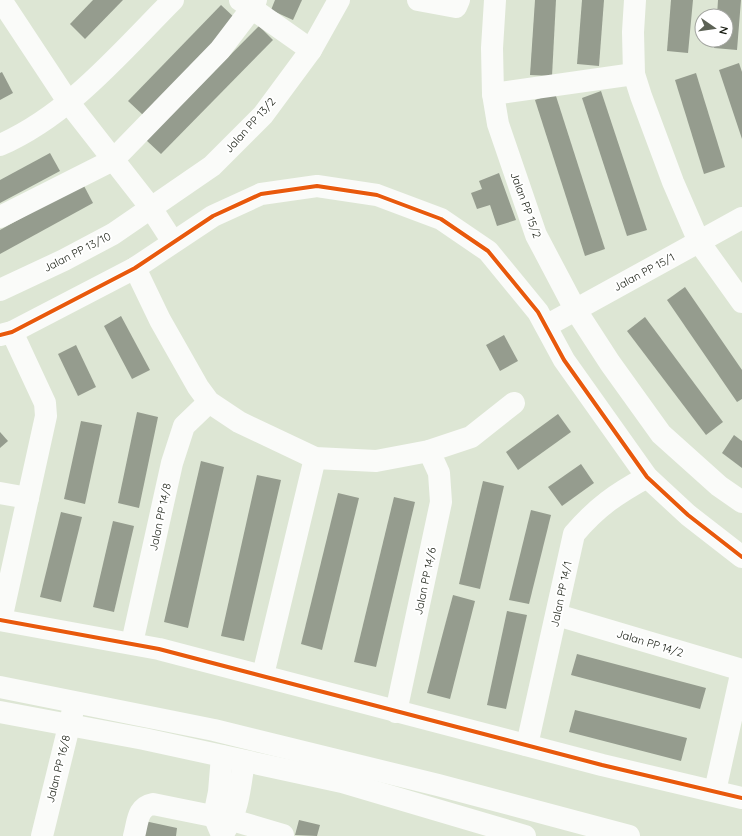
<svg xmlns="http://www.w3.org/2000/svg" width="742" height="836" viewBox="0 0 742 836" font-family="Quicksand,sans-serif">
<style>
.building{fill:#959c8e}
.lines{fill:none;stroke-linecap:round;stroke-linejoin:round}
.minor{stroke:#fafbf9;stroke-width:22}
.cycleway-casing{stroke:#fff;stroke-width:6}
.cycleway{stroke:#e8590c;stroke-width:4}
.labels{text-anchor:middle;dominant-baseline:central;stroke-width:4;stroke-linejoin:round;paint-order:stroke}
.street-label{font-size:11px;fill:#161b10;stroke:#fff}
</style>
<rect width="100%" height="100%" fill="#dde6d4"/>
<!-- building -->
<g class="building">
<path d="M 93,0 L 123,0 L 85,39 L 70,24 Z"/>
<path d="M 275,0 L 302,0 L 293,20 L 271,10 Z"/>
<path d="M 535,0 L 556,0 L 552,76 L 530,75 Z"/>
<path d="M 582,0 L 604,0 L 599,66 L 577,64 Z"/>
<path d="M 671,0 L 693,0 L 688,53 L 667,51 Z"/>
<path d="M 718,0 L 741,0 L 737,50 L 714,48 L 715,40 L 726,40 L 726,16 L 717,16 Z"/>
<path d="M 221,5 L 236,19 L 143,115 L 128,101 Z"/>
<path d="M 259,26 L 273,40 L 161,154 L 146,140 Z"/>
<path d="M 739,63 L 742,72 L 742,139 L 719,70 Z"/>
<path d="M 2,72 L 13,93 L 0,100 L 0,73 Z"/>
<path d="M 696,73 L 725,167 L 704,174 L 675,80 Z"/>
<path d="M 601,91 L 647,230 L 627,236 L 582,98 Z"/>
<path d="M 555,93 L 605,249 L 585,256 L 535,100 Z"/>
<path d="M 50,153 L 60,171 L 0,203 L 0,180 Z"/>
<path d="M 499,173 L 516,220 L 497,226 L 490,205 L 477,209 L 471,193 L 482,189 L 479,181 Z"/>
<path d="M 83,184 L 93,203 L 0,254 L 0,230 Z"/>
<path d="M 685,287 L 742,370 L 742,399 L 737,402 L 667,300 Z"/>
<path d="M 121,316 L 150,370 L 132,379 L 104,326 Z"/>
<path d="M 645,317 L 723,422 L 706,435 L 627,331 Z"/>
<path d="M 504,335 L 518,361 L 500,371 L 486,345 Z"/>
<path d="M 76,345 L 96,387 L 78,396 L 58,354 Z"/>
<path d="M 137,412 L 158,417 L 139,508 L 118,503 Z"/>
<path d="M 558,414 L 571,432 L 518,470 L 506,452 Z"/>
<path d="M 81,421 L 102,425 L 85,504 L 64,499 Z"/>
<path d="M 0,432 L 8,441 L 0,448 Z"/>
<path d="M 734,435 L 742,441 L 742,468 L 722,453 Z"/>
<path d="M 201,461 L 224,467 L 188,628 L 164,622 Z"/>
<path d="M 581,464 L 594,483 L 562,506 L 548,487 Z"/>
<path d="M 257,475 L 281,480 L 244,641 L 221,636 Z"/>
<path d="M 483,481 L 504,486 L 480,589 L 459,584 Z"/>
<path d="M 338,493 L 359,498 L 322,650 L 301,644 Z"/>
<path d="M 394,497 L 415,502 L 376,667 L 354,662 Z"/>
<path d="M 531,510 L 551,515 L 529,604 L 509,600 Z"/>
<path d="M 61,512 L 82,517 L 61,602 L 40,597 Z"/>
<path d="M 113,521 L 134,526 L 114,612 L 93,607 Z"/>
<path d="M 453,595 L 475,601 L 450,699 L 427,693 Z"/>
<path d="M 507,611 L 527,615 L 506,709 L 487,705 Z"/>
<path d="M 577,654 L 706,688 L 700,709 L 571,675 Z"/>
<path d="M 575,710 L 687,738 L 681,761 L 569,732 Z"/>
<path d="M 140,820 L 177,828 L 176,836 L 137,836 Z"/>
<path d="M 299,820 L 320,825 L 317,836 L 295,835 Z"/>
</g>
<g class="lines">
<!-- minor -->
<g class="minor">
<path d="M 1,0 L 69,103 L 151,208 L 173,242"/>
<path d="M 240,0 L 311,50"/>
<path d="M 418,0 L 456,7 L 459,0"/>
<path d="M 495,0 L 492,48 L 493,94 L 498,124 L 536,235 L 575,309 L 610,363 L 661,434 L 719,486 L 742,502"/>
<path d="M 635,0 L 633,32 L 634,74 L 641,96 L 673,182 L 699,242 L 742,302"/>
<path d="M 493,94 L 634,74"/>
<path d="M 0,145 C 69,115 121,52 173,0"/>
<path d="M 0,217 L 113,160 L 220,50 L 252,8 L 256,0"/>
<path d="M 135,268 L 160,320 L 198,387 L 209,402 L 239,422 L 315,458 L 376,461 L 429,451 L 471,437 L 514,403"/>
<path d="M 0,290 L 64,260 L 113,234 L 212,166 L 263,115 L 311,50 L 339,0"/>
<path d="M 546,326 L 742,218"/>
<path d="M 0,335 L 12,332 L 135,268 L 213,216 L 261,194 L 317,186 L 377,195 L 441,219 L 488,251 L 538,312 L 564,360 L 647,477 L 688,515 L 742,557"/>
<path d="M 0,493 L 28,498"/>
<path d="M 557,615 L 742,670"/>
<path d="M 0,620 L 159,649 L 602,765 L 742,798"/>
<path d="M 1,620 L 46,416 L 45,403 L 12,332"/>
<path d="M 132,643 L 172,463 L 184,426 L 209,402"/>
<path d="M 263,675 L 315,458"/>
<path d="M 0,687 L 214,730 L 438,785 L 629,836"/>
<path d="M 0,712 L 144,739 L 342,782 L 525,836"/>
<path d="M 396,712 L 441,502 L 439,473 L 429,451"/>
<path d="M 527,745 L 574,534 C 597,507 616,494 647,477"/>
<path d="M 715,791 L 742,670"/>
<path d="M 224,832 C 239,810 240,786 244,761"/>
<path d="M 222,835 L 214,816 L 219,792 L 222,756"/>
<path d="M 42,836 L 73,710"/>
<path d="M 134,836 C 138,822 137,807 153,804 L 232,820 L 283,835"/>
</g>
<!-- cycleway casing -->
<g class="cycleway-casing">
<g id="cycleway">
<path d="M 0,335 L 12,332 L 135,268 L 213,216 L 261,194 L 317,186 L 377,195 L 441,219 L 488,251 L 538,312 L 564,360 L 647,477 L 688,515 L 742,557"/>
<path d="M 0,620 L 159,649 L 602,765 L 742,798"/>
</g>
</g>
<!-- cycleway -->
<use href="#cycleway" class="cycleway"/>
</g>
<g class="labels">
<!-- street labels -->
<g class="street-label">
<text transform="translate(250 125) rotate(-48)">Jalan PP 13/2</text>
<text transform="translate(526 205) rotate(70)">Jalan PP 15/2</text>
<text transform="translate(77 252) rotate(-27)">Jalan PP 13/10</text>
<text transform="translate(644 272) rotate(-28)">Jalan PP 15/1</text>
<text transform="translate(160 517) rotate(-78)">Jalan PP 14/8</text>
<text transform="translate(425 581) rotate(-78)">Jalan PP 14/6</text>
<text transform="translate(561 594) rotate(-78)">Jalan PP 14/1</text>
<text transform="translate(650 643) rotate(17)">Jalan PP 14/2</text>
<text transform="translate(58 769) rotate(-76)">Jalan PP 16/8</text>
</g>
</g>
<!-- north arrow -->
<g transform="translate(714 28) rotate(103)"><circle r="19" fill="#ffffff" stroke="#a2a49f"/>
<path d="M0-3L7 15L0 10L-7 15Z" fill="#5c6255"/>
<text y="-6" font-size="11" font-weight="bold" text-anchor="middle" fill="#161b10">N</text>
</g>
</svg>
